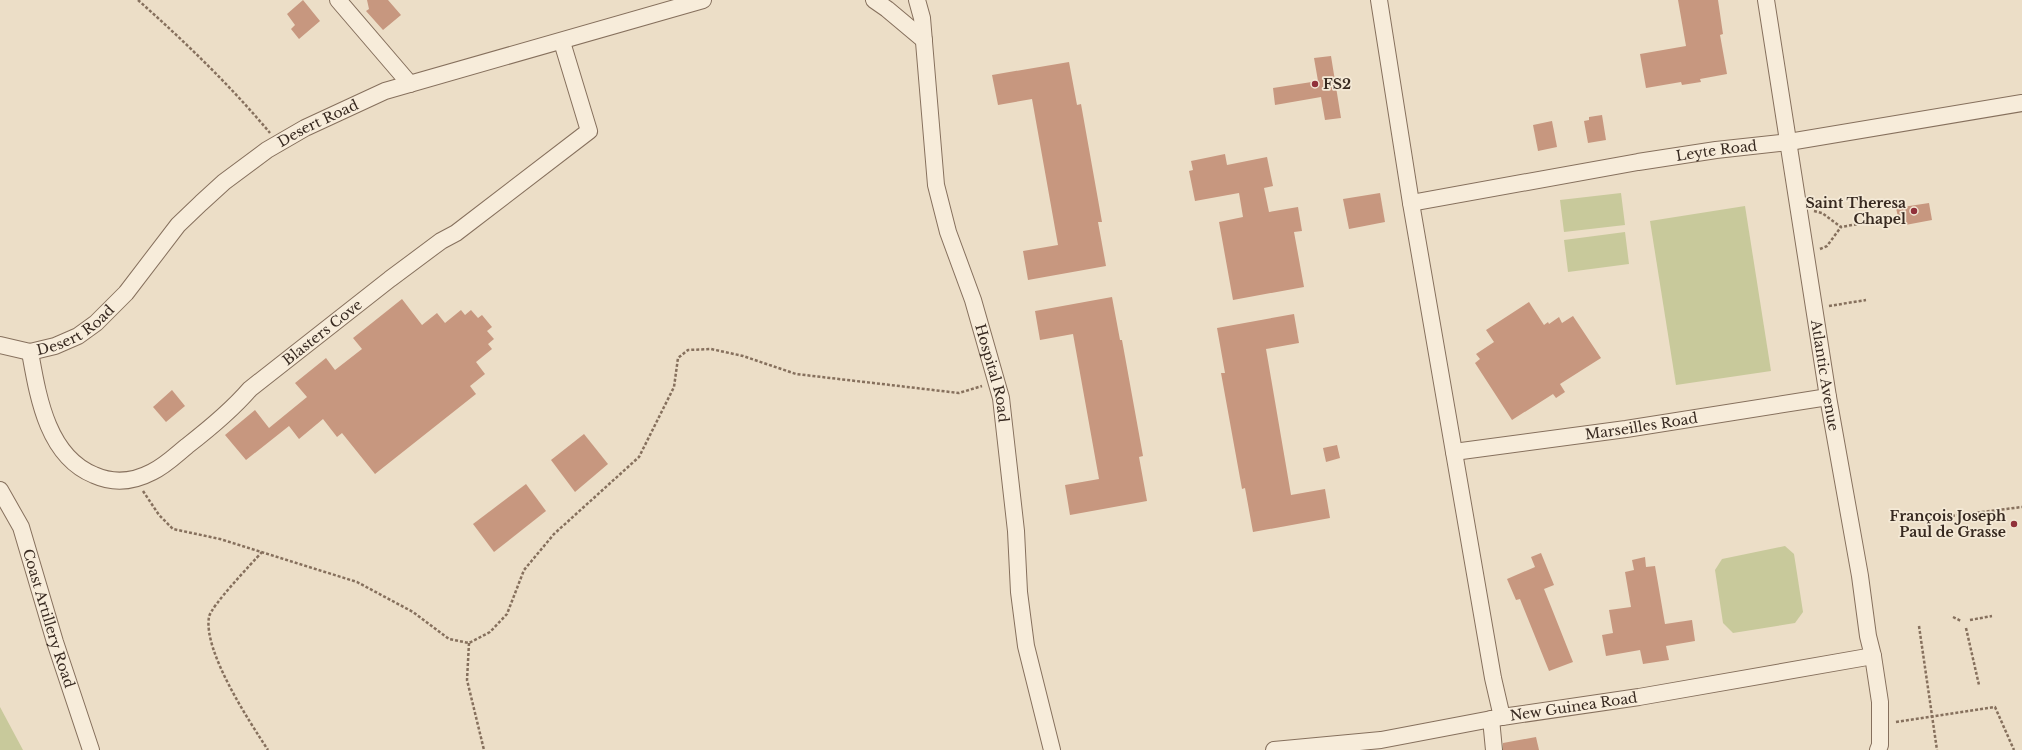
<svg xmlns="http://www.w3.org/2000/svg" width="2022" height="750" viewBox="0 0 2022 750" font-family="'Libre Baskerville',serif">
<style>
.green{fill:#c8c99b}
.building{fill:#c7977f}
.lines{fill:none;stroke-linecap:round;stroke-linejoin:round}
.minor-casing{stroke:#86705d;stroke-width:18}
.path{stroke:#86705d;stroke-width:2.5;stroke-dasharray:3 2;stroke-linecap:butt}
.minor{stroke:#f7ecda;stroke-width:16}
.poi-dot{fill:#91313a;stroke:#f4e9d6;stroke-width:1.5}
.labels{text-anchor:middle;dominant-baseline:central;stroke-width:3.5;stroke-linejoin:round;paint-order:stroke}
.poi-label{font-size:14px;font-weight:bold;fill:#372920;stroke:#f4e9d6;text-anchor:end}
.street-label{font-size:14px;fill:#372920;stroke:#f4e9d6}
</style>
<rect width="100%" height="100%" fill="#ecdec7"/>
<!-- green -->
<g class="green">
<path d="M 1621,193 L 1625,225 L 1564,232 L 1560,200 Z"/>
<path d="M 1745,206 L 1771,371 L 1676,385 L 1650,221 Z"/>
<path d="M 1625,232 L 1629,264 L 1568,272 L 1564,240 Z"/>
<path d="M 1785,546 L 1794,554 L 1803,612 L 1795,623 L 1733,633 L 1723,623 L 1715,570 L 1722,559 Z"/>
<path d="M 0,707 L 23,750 L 0,750 Z"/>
</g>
<!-- building -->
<g class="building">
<path d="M 303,0 L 320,21 L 299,39 L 291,29 L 295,25 L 287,14 Z"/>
<path d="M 367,0 L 388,0 L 401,15 L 383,30 L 366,11 L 369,9 Z"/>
<path d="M 1678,0 L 1718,0 L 1723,34 L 1720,35 L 1727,74 L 1700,79 L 1701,82 L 1682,85 L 1681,82 L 1646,88 L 1640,54 L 1686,46 Z"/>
<path d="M 1331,56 L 1341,118 L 1325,120 L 1321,97 L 1275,105 L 1273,88 L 1318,81 L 1314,58 Z"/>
<path d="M 1069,62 L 1077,105 L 1081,104 L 1102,222 L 1098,222 L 1106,266 L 1028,280 L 1023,251 L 1058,245 L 1032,99 L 998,105 L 992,75 Z"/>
<path d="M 1602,115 L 1606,140 L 1588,143 L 1584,121 L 1589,120 L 1589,117 Z"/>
<path d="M 1552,121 L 1557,147 L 1538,151 L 1533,125 Z"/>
<path d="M 1225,154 L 1227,165 L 1267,157 L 1273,186 L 1264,188 L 1269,212 L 1298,207 L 1302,231 L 1294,232 L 1304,287 L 1233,300 L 1219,222 L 1243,217 L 1239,193 L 1195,201 L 1189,171 L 1193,170 L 1191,161 Z"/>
<path d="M 1380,193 L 1385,222 L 1349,229 L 1343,199 Z"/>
<path d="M 1929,203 L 1932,220 L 1900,226 L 1896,208 Z"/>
<path d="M 1112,297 L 1120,340 L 1122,340 L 1143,456 L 1139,457 L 1147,501 L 1070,515 L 1065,485 L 1099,479 L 1073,334 L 1040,340 L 1035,311 Z"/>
<path d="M 402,299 L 422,325 L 437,313 L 445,323 L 461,310 L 465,315 L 471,310 L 478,318 L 482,315 L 492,327 L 487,331 L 494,339 L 488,344 L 492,349 L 476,362 L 485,374 L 470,386 L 476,394 L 375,474 L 342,433 L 337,437 L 323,419 L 299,439 L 289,426 L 246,460 L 225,435 L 255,410 L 269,428 L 307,397 L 295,383 L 326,358 L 335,370 L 362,349 L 353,338 Z"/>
<path d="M 1529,302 L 1544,325 L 1548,322 L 1549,324 L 1559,317 L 1562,323 L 1573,316 L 1601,358 L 1560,384 L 1565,392 L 1556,398 L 1553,394 L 1512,420 L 1475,363 L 1480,359 L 1476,354 L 1494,342 L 1486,330 Z"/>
<path d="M 1294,314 L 1299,343 L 1266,349 L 1291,495 L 1325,489 L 1330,518 L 1253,532 L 1245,488 L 1242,489 L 1221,373 L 1225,373 L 1217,328 Z"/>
<path d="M 172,390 L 185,406 L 166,422 L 153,407 Z"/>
<path d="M 584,434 L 608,464 L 575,492 L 551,460 Z"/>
<path d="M 1337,445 L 1340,458 L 1326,462 L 1323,448 Z"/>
<path d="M 526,484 L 546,511 L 494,552 L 473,524 Z"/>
<path d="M 1541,553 L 1554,585 L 1544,589 L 1573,662 L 1549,671 L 1520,599 L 1516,600 L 1507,579 L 1535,567 L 1531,557 Z"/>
<path d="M 1645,557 L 1646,567 L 1655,566 L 1665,624 L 1692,620 L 1695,641 L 1666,646 L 1669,660 L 1643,664 L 1640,650 L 1606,656 L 1602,635 L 1613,633 L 1609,610 L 1631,607 L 1625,572 L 1634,570 L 1632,560 Z"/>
<path d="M 1536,737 L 1539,750 L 1503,750 L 1503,743 Z"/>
</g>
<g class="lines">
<!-- minor casing -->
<g class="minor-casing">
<g id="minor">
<path d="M 338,0 L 410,84"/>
<path d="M 874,0 L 887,9 L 924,40"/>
<path id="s1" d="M 917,0 L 922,18 L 936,185 L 948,232 L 973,300 L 1001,398 L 1016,531 L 1019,592 L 1026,646 L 1052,750"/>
<path d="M 1379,0 L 1411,203 L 1493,678 L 1502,717"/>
<path id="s2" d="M 1766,0 L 1828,397 L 1860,576 L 1868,636 L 1873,656 L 1880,702 L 1880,745 L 1878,750"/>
<path id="s3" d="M 1411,203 L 1638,162 L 1716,150 L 1789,142 L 2022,103"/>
<path id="s4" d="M 0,345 L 30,352 L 55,346 L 78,336 L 96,323 L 126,293 L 178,225 L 201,203 L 224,182 L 267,150 L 305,128 L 385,91 L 703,0"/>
<path id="s5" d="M 30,352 C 38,396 47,456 94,475 C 114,484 133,482 152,472 C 165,466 176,455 187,446 C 209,429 231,411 250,389 L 390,279 L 441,241 L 456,233 L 589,131 L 562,42"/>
<path id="s6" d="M 1454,452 L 1626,429 L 1828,397"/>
<path id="s7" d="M 0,490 L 21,527 L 55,642 L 91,750"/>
<path d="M 1491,719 L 1494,750"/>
<path id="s8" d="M 1274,750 L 1381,740 L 1502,717 L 1639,697 L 1873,656"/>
</g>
</g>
<!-- path -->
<g class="path">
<path d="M 138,0 C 185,42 229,84 270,133"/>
<path d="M 1814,211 L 1822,213 L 1841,227 L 1898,217"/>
<path d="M 1820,249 L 1827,246 L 1841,227"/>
<path d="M 1829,306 L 1866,300"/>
<path d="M 143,491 L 159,515 L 173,529 L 220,539 L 357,582 L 413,612 L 449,639 L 469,643 L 490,632 L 507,614 L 524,570 L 554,534 L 639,457 L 674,387 L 678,358 L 688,350 L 711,349 L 743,356 L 796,374 L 959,393 L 982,386"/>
<path d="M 1942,517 L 2022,507"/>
<path d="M 262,552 C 252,563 211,606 209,617 C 203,651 249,721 268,750"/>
<path d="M 1953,617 L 1961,621"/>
<path d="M 1970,620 L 1992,616"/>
<path d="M 1919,626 L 1937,750"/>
<path d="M 1966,628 L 1979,685"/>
<path d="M 469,643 L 467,680 L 484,750"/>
<path d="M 1896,722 L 1995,707 L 2014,750"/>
</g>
<!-- minor -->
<use href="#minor" class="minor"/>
</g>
<!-- markers -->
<g class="poi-dot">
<circle cx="1315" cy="84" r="4"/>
<circle cx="1914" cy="211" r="4"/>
<circle cx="2014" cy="524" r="4"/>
</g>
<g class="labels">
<!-- poi labels -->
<g class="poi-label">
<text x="1323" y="84" text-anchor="start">FS2</text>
<text x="1906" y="203">Saint Theresa<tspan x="1906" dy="16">Chapel</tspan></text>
<text x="2006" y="516">François Joseph<tspan x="2006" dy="16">Paul de Grasse</tspan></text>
</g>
<!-- street labels -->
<g class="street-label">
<text stroke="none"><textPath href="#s4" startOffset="406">Desert Road</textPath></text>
<text stroke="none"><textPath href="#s3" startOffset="310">Leyte Road</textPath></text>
<text stroke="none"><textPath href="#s4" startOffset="82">Desert Road</textPath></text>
<text stroke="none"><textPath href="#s5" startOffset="426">Blasters Cove</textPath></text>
<text stroke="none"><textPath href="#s1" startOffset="383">Hospital Road</textPath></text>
<text stroke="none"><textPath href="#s2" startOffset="380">Atlantic Avenue</textPath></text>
<text stroke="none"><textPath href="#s6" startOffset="189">Marseilles Road</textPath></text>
<text stroke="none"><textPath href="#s7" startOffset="138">Coast Artillery Road</textPath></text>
<text stroke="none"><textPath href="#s8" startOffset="303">New Guinea Road</textPath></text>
</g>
</g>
</svg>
